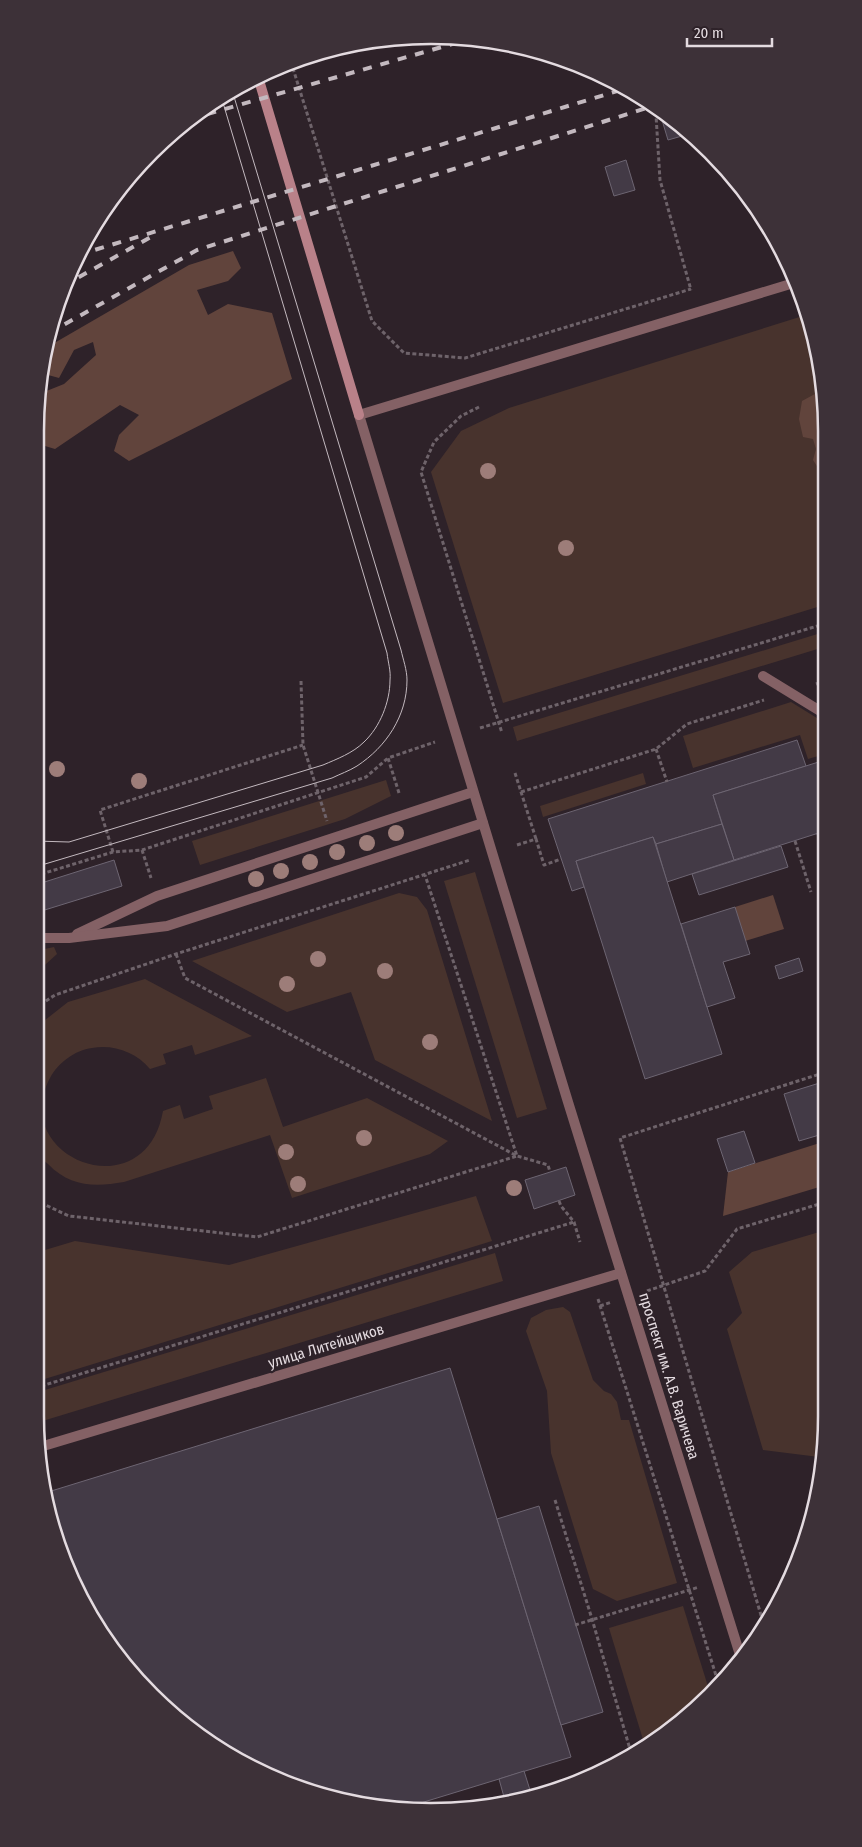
<svg xmlns="http://www.w3.org/2000/svg" width="862" height="1847" viewBox="0 0 862 1847" font-family="'Fira Sans Condensed',sans-serif">
<style>
.green{fill:#48332d}
.forest{fill:#61443c}
.building{fill:#433a46;stroke:#6d6572}
.lines{fill:none;stroke-linecap:round;stroke-linejoin:round}
.path{stroke:#6e636a;stroke-width:3;stroke-dasharray:4 2.5;stroke-linecap:butt}
.lane{stroke:#846165;stroke-width:10}
.street{stroke:#846165;stroke-width:10}
.secondary{stroke:#b98189;stroke-width:10}
.tram{stroke:#c3b9bf;stroke-width:1}
.rail{stroke:#c3b9bf;stroke-width:4;stroke-dasharray:9 9;stroke-linecap:butt}
.tree{fill:#9d7d79}
.labels{text-anchor:middle;dominant-baseline:central;stroke-width:4.5;stroke-linejoin:round;paint-order:stroke}
.street-label{font-size:15px;fill:#e4dbe0;stroke:#2e2229}
.rim{fill:none;stroke:#e4dbe0;stroke-width:2.5}
</style>
<rect width="100%" height="100%" fill="#2e2229"/>
<!-- green -->
<g class="green">
<path d="M 806,315 L 824,379 L 824,605 L 503,703 L 431,472 L 461,431 L 509,408 Z"/>
<path d="M 824,632 L 824,647 L 517,741 L 513,727 Z"/>
<path d="M 791,702 L 825,723 L 825,754 L 808,759 L 800,735 L 693,768 L 683,736 Z"/>
<path d="M 643,773 L 646,784 L 543,817 L 540,806 Z"/>
<path d="M 386,780 L 391,796 L 345,819 L 200,865 L 192,841 Z"/>
<path d="M 475,872 L 547,1109 L 517,1118 L 444,881 Z"/>
<path d="M 399,893 L 417,897 L 427,910 L 492,1121 L 375,1060 L 351,992 L 287,1012 L 192,961 Z"/>
<path d="M 54,947 L 57,954 L 35,974 L 35,951 Z"/>
<path d="M 145,979 L 252,1036 L 195,1055 L 192,1045 L 163,1054 L 166,1064 L 150,1069 C 136,1052 113,1044 92,1048 C 75,1050 58,1063 50,1078 C 7,1158 145,1212 163,1111 L 180,1105 L 184,1119 L 213,1109 L 209,1096 L 266,1078 L 283,1127 L 367,1098 L 448,1141 L 430,1154 L 292,1198 L 270,1135 L 124,1182 C 95,1187 70,1187 48,1164 C 43,1160 38,1156 35,1150 L 35,1028 L 68,1002 Z"/>
<path d="M 476,1196 L 492,1241 L 35,1382 L 35,1253 L 75,1241 L 229,1265 Z"/>
<path d="M 826,1230 L 827,1416 L 822,1465 L 819,1457 L 763,1450 L 727,1329 L 742,1313 L 729,1272 L 752,1252 Z"/>
<path d="M 495,1253 L 503,1281 L 36,1423 L 35,1393 Z"/>
<path d="M 563,1307 L 570,1312 L 593,1380 L 604,1391 L 611,1394 L 617,1402 L 621,1420 L 629,1420 L 677,1583 L 617,1601 L 593,1589 L 551,1453 L 547,1391 L 526,1331 L 531,1318 L 546,1310 Z"/>
<path d="M 683,1606 L 710,1693 L 645,1746 L 609,1628 Z"/>
</g>
<!-- forest -->
<g class="forest">
<path d="M 233,251 L 241,268 L 228,281 L 197,290 L 208,315 L 228,304 L 272,313 L 292,379 L 129,461 L 114,451 L 119,435 L 139,415 L 120,405 L 55,449 L 35,443 L 39,394 L 64,384 L 96,355 L 93,342 L 74,350 L 59,378 L 41,373 L 44,349 L 189,265 Z"/>
<path d="M 824,389 L 824,477 L 813,460 L 816,449 L 813,439 L 803,437 L 799,419 L 802,401 Z"/>
<path d="M 773,895 L 784,929 L 745,941 L 735,907 Z"/>
<path d="M 826,1141 L 826,1185 L 723,1216 L 728,1172 Z"/>
</g>
<!-- building -->
<g class="building">
<path d="M 672,117 L 689,134 L 668,140 L 662,120 Z"/>
<path d="M 626,160 L 635,190 L 614,196 L 605,167 Z"/>
<path d="M 797,740 L 806,766 L 713,795 L 722,824 L 656,844 L 653,837 L 576,861 L 584,887 L 572,891 L 548,819 Z"/>
<path d="M 825,760 L 825,831 L 734,860 L 713,795 Z"/>
<path d="M 722,824 L 734,860 L 667,882 L 656,844 Z"/>
<path d="M 825,831 L 825,856 L 824,857 L 817,834 Z"/>
<path d="M 653,837 L 722,1054 L 645,1079 L 576,861 Z"/>
<path d="M 781,846 L 788,867 L 699,895 L 692,874 Z"/>
<path d="M 114,860 L 122,886 L 35,913 L 35,885 Z"/>
<path d="M 735,907 L 750,954 L 723,962 L 735,998 L 707,1007 L 681,924 Z"/>
<path d="M 799,958 L 803,971 L 779,979 L 775,966 Z"/>
<path d="M 826,1081 L 826,1133 L 799,1141 L 784,1094 Z"/>
<path d="M 744,1131 L 755,1163 L 728,1172 L 717,1139 Z"/>
<path d="M 566,1167 L 575,1195 L 534,1209 L 525,1180 Z"/>
<path d="M 450,1368 L 571,1757 L 401,1809 L 354,1804 L 233,1759 L 133,1677 L 88,1614 L 56,1544 L 48,1492 Z"/>
<path d="M 539,1506 L 603,1712 L 561,1725 L 497,1519 Z"/>
<path d="M 524,1771 L 530,1790 L 504,1797 L 499,1779 Z"/>
</g>
<g class="lines">
<!-- path -->
<g class="path">
<path d="M 291,62 L 372,321 L 404,353 L 465,358 L 691,289"/>
<path d="M 665,112 L 656,115 L 660,180 L 691,290"/>
<path d="M 479,407 L 461,416 L 434,442 L 421,472 L 502,733"/>
<path d="M 301,681 L 303,745 L 327,821"/>
<path d="M 816,684 L 825,681"/>
<path d="M 480,728 L 824,624"/>
<path d="M 656,749 L 667,782"/>
<path d="M 515,773 L 536,839"/>
<path d="M 521,792 L 656,749 L 687,724 L 764,700"/>
<path d="M 399,793 L 388,758 L 435,742"/>
<path d="M 795,841 L 811,892"/>
<path d="M 517,845 L 536,839 L 544,865 L 561,859"/>
<path d="M 142,850 L 151,878"/>
<path d="M 113,852 L 100,810 L 303,745"/>
<path d="M 35,876 L 113,852 L 142,850 L 366,777 L 388,758"/>
<path d="M 176,954 L 185,978 L 517,1156 L 548,1165 L 550,1172"/>
<path d="M 35,1008 L 55,995 L 176,954 L 470,860"/>
<path d="M 35,1200 L 69,1216 L 257,1237 L 517,1156 L 425,875"/>
<path d="M 559,1201 L 561,1206 L 574,1222 L 580,1242"/>
<path d="M 647,1291 L 705,1271 L 737,1229 L 826,1202"/>
<path d="M 598,1299 L 719,1685"/>
<path d="M 600,1306 L 612,1302"/>
<path d="M 35,1388 L 574,1222"/>
<path d="M 555,1500 L 592,1619 L 632,1756"/>
<path d="M 763,1622 L 620,1138 L 826,1072"/>
<path d="M 575,1625 L 699,1587"/>
</g>
<!-- lane -->
<g class="lane">
<path d="M 359,415 L 568,1102 L 741,1658"/>
<path d="M 763,676 L 825,714"/>
<path d="M 77,934 L 157,896 L 473,792"/>
<path d="M 35,938 L 69,938 L 167,926 L 483,823"/>
<path d="M 40,1447 L 621,1273"/>
</g>
<!-- street -->
<path class="street" d="M 359,415 L 797,282"/>
<!-- secondary -->
<path class="secondary" d="M 258,77 L 359,415"/>
<!-- tram -->
<g class="tram">
<path d="M 35,841 L 69,842 L 323,765 C 337,759 353,753 364,742 C 380,727 390,702 390,680 C 391,671 388,662 387,653 L 221,96"/>
<path d="M 35,867 L 332,778 C 340,774 349,771 357,766 C 386,747 407,716 407,680 C 407,670 403,659 401,650 L 232,90"/>
</g>
<!-- rail -->
<g class="rail">
<path d="M 190,119 L 470,39"/>
<path d="M 78,255 L 624,89"/>
<path d="M 63,286 L 151,237"/>
<path d="M 49,333 L 197,250 L 653,106"/>
</g>
</g>
<!-- trees -->
<g class="tree">
<circle cx="488" cy="471" r="8"/>
<circle cx="566" cy="548" r="8"/>
<circle cx="57" cy="769" r="8"/>
<circle cx="139" cy="781" r="8"/>
<circle cx="396" cy="833" r="8"/>
<circle cx="367" cy="843" r="8"/>
<circle cx="337" cy="852" r="8"/>
<circle cx="310" cy="862" r="8"/>
<circle cx="281" cy="871" r="8"/>
<circle cx="256" cy="879" r="8"/>
<circle cx="318" cy="959" r="8"/>
<circle cx="385" cy="971" r="8"/>
<circle cx="287" cy="984" r="8"/>
<circle cx="430" cy="1042" r="8"/>
<circle cx="364" cy="1138" r="8"/>
<circle cx="286" cy="1152" r="8"/>
<circle cx="298" cy="1184" r="8"/>
<circle cx="514" cy="1188" r="8"/>
</g>
<g class="labels">
<!-- street labels -->
<g class="street-label">
<text transform="translate(326 1346) rotate(-17)">улица Литейщиков</text>
<text transform="translate(669 1376) rotate(73)">проспект им. А.В. Варичева</text>
</g>
</g>
<!-- crop -->
<path d="M0 0H862V1847H0ZM431 44H431A387 387 0 0 1 818 431V1416A387 387 0 0 1 431 1803H431A387 387 0 0 1 44 1416V431A387 387 0 0 1 431 44Z" fill="#3d3138" fill-rule="evenodd"/>
<path class="rim" d="M431 44H431A387 387 0 0 1 818 431V1416A387 387 0 0 1 431 1803H431A387 387 0 0 1 44 1416V431A387 387 0 0 1 431 44Z"/>
<!-- scale -->
<path d="M687 38v8h85v-8" fill="none" stroke="#e4dbe0" stroke-width="2.5"/>
<text x="694" y="38" font-size="15" fill="#e4dbe0" stroke="#2e2229" stroke-width="4" paint-order="stroke">20 m</text>
</svg>
